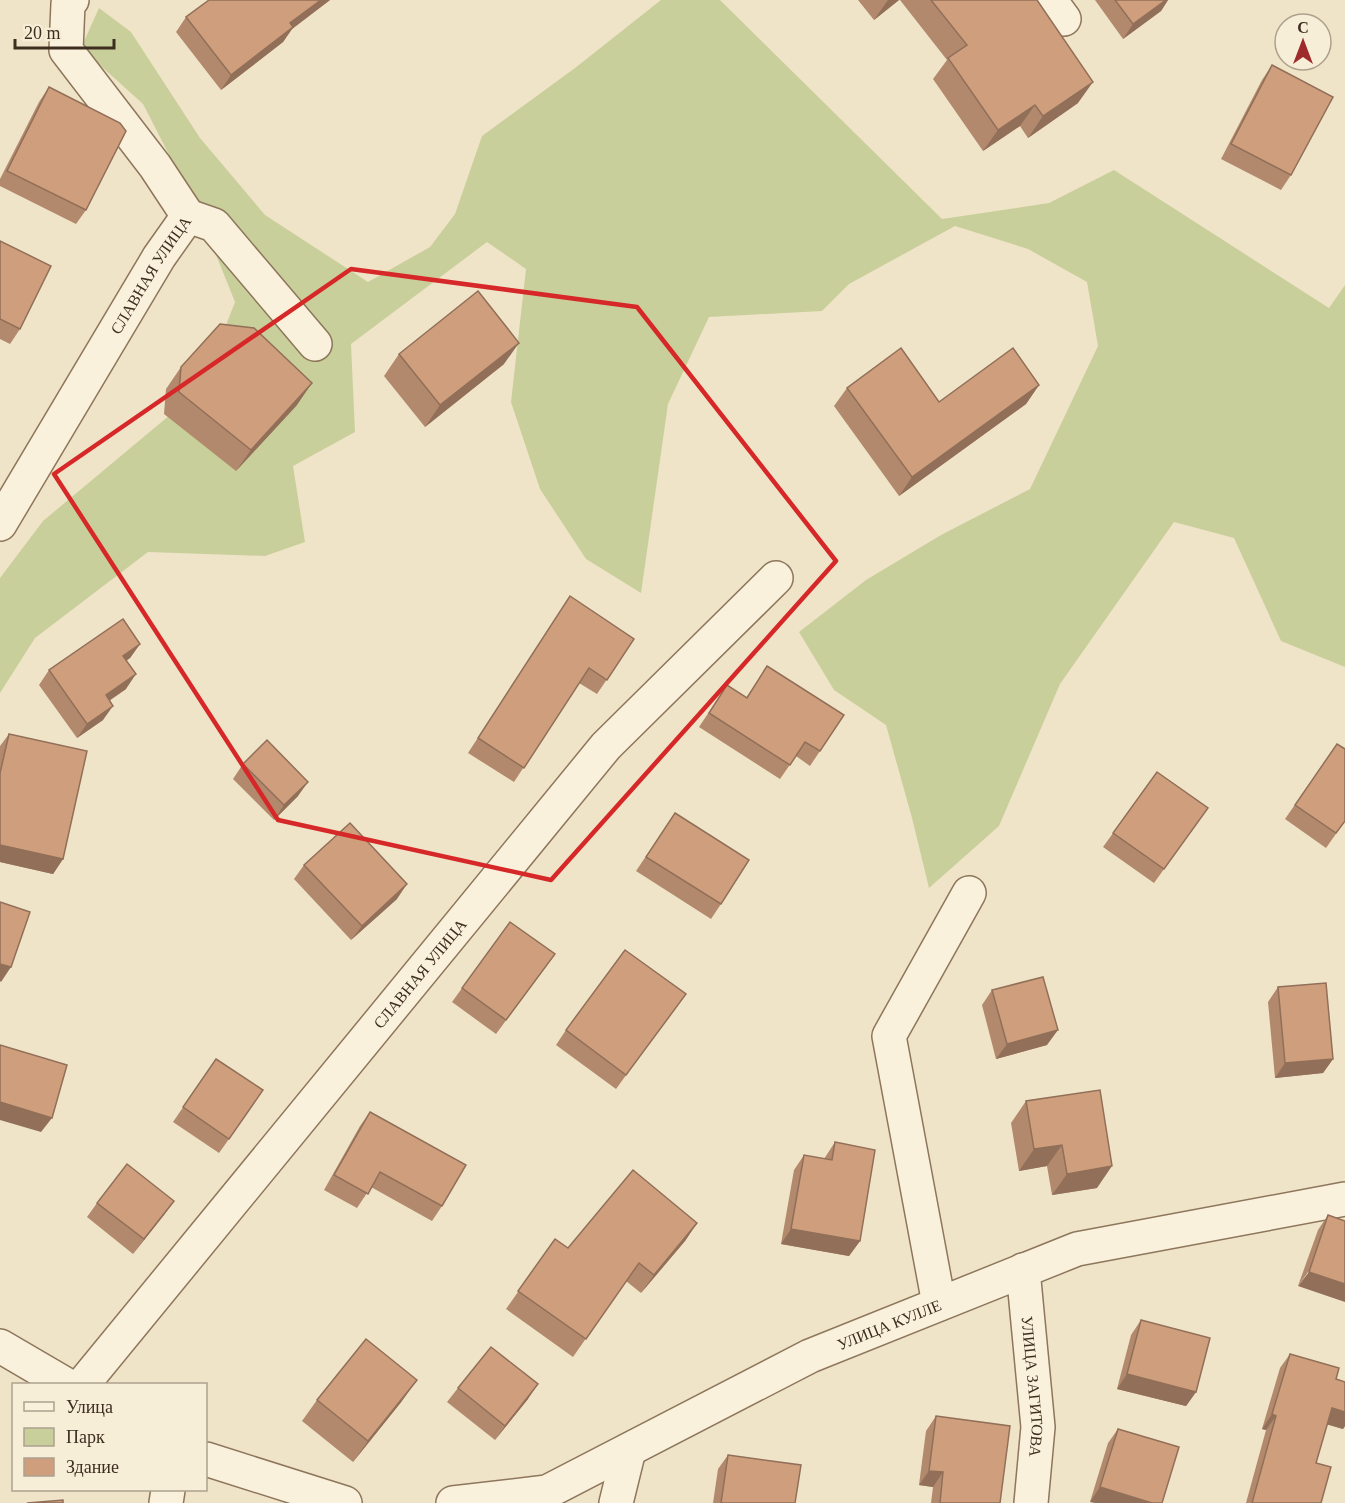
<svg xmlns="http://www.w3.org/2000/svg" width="1345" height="1503" viewBox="0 0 1345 1503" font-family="Georgia,serif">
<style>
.green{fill:#c9cf9b}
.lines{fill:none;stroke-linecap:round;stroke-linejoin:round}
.minor-casing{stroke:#8d765c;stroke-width:36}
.minor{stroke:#faf1dc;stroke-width:33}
.wall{fill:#b2896c}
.shaded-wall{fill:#916f58}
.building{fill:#cf9f7d;stroke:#916f58;stroke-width:1.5}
.marked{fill:none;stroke:#d62828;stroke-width:4.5;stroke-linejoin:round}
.labels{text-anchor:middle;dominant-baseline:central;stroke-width:6;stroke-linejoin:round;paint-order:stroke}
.street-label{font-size:16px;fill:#3d2e20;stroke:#f7eed8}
</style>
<rect width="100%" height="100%" fill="#f0e4c8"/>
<!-- green -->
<path class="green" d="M 661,0 L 720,0 L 942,219 L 1049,203 L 1114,170 L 1329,308 L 1345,285 L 1345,667 L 1281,641 L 1234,538 L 1174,522 L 1060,684 L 999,826 L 929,888 L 912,818 L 886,725 L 834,690 L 799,632 L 866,580 L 941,535 L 1030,489 L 1098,346 L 1087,282 L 1028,249 L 955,226 L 849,284 L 822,311 L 709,317 L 668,404 L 641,593 L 586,559 L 540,489 L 511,402 L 526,269 L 487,242 L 351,344 L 355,432 L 293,466 L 305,542 L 265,556 L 148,552 L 35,638 L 0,693 L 0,578 L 43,521 L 201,389 L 235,302 L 200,215 L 143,104 L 81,48 L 99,8 L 131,32 L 200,138 L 265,215 L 368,282 L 430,247 L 455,214 L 482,136 L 575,68 Z"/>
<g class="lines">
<!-- minor casing -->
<g class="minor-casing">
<g id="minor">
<path d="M 1050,0 L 1064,19"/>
<path d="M 188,216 L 214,225 L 315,344"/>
<path id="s1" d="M 0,524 L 159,257 L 188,216 L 155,166 L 66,50 L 68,4 L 72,0"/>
<path id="s2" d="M 1023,1270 L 1038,1427 L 1031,1503"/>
<path d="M 939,1304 L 889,1036 L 969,893"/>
<path d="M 0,1346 L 65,1384"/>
<path id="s3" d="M 83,1384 L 606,746 L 776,578"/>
<path d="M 206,1459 L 345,1503"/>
<path d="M 166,1503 L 168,1490"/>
<path id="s4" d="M 453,1503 L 547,1492 L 810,1356 L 1077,1249 L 1345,1199"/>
<path d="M 616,1503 L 629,1450"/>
</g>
</g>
<!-- minor -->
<use href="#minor" class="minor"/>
</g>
<!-- wall -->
<g class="wall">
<path d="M 209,0 L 330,0 L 292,29 L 283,42 L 221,90 L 176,32 L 186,17 Z"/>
<path d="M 858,0 L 899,0 L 874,20 Z"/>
<path d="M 900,0 L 1037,0 L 1078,103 L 1028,138 L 1020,126 L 983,151 L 933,79 L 947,60 Z"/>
<path d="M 1095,0 L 1168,0 L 1161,11 L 1123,39 Z"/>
<path d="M 1272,65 L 1291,175 L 1281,190 L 1221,159 L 1262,80 Z"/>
<path d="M 49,87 L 86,210 L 76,224 L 0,186 L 0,179 L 39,102 Z"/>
<path d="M 0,241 L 20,329 L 10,344 L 0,339 Z"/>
<path d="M 399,354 L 504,364 L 425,427 L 384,376 Z"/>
<path d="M 181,367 L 297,405 L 236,471 L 164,414 L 166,389 Z"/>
<path d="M 1039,385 L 1026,404 L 899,496 L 834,406 L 847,388 L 939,402 Z"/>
<path d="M 570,596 L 634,639 L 597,694 L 579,683 L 514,782 L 468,753 Z"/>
<path d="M 140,644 L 130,658 L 127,660 L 126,689 L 110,700 L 103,720 L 77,738 L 39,685 L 49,670 Z"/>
<path d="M 767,666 L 820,751 L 810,766 L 796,756 L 780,779 L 699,727 L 727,685 L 746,698 Z"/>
<path d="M 9,734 L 63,859 L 53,874 L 0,862 L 0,746 Z"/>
<path d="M 1337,744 L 1345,821 L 1326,848 L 1285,819 Z"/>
<path d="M 243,764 L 298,796 L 274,820 L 233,779 Z"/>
<path d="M 1157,772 L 1208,808 L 1154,883 L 1103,847 Z"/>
<path d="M 675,813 L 721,904 L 711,919 L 636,871 Z"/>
<path d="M 304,865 L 397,899 L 351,940 L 294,879 Z"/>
<path d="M 510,922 L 555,954 L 496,1034 L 452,1002 Z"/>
<path d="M 1278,987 L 1333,1059 L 1323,1073 L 1275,1078 L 1268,1002 Z"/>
<path d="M 992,990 L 1047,1045 L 996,1059 L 982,1005 Z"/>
<path d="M 675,1008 L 616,1089 L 556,1045 L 566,1030 Z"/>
<path d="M 216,1059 L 229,1139 L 219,1153 L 173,1122 Z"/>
<path d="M 1026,1101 L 1097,1188 L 1052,1195 L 1047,1166 L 1019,1171 L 1011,1123 Z"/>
<path d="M 370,1112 L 442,1206 L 432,1221 L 371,1187 L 357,1208 L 324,1190 L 360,1126 Z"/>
<path d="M 835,1142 L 860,1241 L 849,1256 L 781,1244 L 794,1170 L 804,1155 L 824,1159 Z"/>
<path d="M 174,1201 L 133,1254 L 87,1217 L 97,1203 Z"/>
<path d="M 1328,1215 L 1345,1221 L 1298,1286 L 1318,1230 Z"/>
<path d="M 697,1223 L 685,1241 L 641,1293 L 626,1281 L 573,1357 L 506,1309 L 555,1239 L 568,1248 Z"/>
<path d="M 1141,1320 L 1196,1392 L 1186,1406 L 1117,1389 L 1131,1335 Z"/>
<path d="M 1290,1354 L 1336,1379 L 1345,1382 L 1345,1426 L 1343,1429 L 1327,1424 L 1316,1463 L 1321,1503 L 1246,1503 L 1266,1430 L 1262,1429 L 1280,1368 Z"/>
<path d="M 458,1388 L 528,1399 L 495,1440 L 447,1402 Z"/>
<path d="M 317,1400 L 402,1401 L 353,1462 L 302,1421 Z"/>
<path d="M 936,1416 L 1000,1503 L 931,1503 L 933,1487 L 919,1485 L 926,1431 Z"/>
<path d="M 1118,1429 L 1179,1447 L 1090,1502 L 1108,1443 Z"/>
<path d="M 728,1455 L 795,1503 L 713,1503 L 718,1469 Z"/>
</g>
<!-- shaded-wall -->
<g class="shaded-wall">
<path d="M 321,0 L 330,0 L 292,29 L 283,42 L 221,90 L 231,75 L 290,23 Z"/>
<path d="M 888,0 L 899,0 L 874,20 Z"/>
<path d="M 1166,0 L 1168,0 L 1161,11 L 1123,39 L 1133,24 Z"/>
<path d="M 1093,82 L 1078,103 L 1028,138 L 1043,116 Z"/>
<path d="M 1035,105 L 1020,126 L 983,151 L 998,130 Z"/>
<path d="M 519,343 L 504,364 L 425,427 L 440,405 Z"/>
<path d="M 312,383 L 297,405 L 236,471 L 251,450 Z"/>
<path d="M 1039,385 L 1026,404 L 899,496 L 912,477 Z"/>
<path d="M 140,644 L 130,658 L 113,670 L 123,656 Z"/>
<path d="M 136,674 L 126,689 L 96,710 L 106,695 Z"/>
<path d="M 113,706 L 103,720 L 77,738 L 87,724 Z"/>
<path d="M 308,782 L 298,796 L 274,820 L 284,805 Z"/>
<path d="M 0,845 L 63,859 L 53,874 L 0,862 Z"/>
<path d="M 407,884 L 397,899 L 351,940 L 362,926 Z"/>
<path d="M 0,964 L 11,967 L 1,982 L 0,981 Z"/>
<path d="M 1058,1030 L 1047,1045 L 996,1059 L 1007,1044 Z"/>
<path d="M 1333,1059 L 1323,1073 L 1275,1078 L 1285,1063 Z"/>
<path d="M 0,1102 L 52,1118 L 41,1132 L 0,1120 Z"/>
<path d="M 1062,1145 L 1047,1166 L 1019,1171 L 1034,1149 Z"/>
<path d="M 1112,1166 L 1097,1188 L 1052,1195 L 1067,1174 Z"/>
<path d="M 174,1201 L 164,1215 L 133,1254 L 144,1239 Z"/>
<path d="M 697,1223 L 685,1241 L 641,1293 L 654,1275 Z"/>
<path d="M 791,1229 L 860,1241 L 849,1256 L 781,1244 Z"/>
<path d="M 1309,1272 L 1345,1284 L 1345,1302 L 1298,1286 Z"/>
<path d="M 1127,1374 L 1196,1392 L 1186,1406 L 1117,1389 Z"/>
<path d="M 417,1380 L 402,1401 L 353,1462 L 368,1441 Z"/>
<path d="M 538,1384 L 528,1399 L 495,1440 L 505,1426 Z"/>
<path d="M 1332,1408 L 1345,1412 L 1345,1426 L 1343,1429 L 1322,1423 Z"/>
<path d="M 1272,1414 L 1276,1416 L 1266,1430 L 1262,1429 Z"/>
<path d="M 929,1471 L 943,1472 L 933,1487 L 919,1485 Z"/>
<path d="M 1100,1487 L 1152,1503 L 1095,1503 L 1090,1502 Z"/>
</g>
<!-- building -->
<g class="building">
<path d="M 209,0 L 321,0 L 290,23 L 293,27 L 231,75 L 186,17 Z"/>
<path d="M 931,0 L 1037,0 L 1093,82 L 1043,116 L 1035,105 L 998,130 L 948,58 L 967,45 Z"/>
<path d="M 1115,0 L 1166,0 L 1133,24 Z"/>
<path d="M 1272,65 L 1333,97 L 1291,175 L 1231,144 Z"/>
<path d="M 49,87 L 120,123 L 126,131 L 86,210 L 7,171 Z"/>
<path d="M 0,241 L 51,266 L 20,329 L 0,319 Z"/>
<path d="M 478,291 L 519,343 L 440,405 L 399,354 Z"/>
<path d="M 220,324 L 254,328 L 312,383 L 251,450 L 179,392 L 181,367 Z"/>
<path d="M 901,348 L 939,402 L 1013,348 L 1039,385 L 912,477 L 847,388 Z"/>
<path d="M 570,596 L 634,639 L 607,680 L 589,668 L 524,768 L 478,738 Z"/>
<path d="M 123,619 L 140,644 L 123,656 L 136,674 L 106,695 L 113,706 L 87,724 L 49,670 Z"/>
<path d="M 767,666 L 844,715 L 820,751 L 805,742 L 790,765 L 709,713 L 727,685 L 747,698 Z"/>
<path d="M 9,734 L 87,751 L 63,859 L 0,845 L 0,773 Z"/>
<path d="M 267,740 L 308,782 L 284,805 L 243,764 Z"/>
<path d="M 1337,744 L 1345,749 L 1345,821 L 1336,833 L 1295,805 Z"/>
<path d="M 1157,772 L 1208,808 L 1164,869 L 1113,833 Z"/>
<path d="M 675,813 L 749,860 L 721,904 L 646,857 Z"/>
<path d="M 350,823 L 407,884 L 362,926 L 304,865 Z"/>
<path d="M 0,902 L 30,912 L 11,967 L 0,964 Z"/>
<path d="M 510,922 L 555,954 L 506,1020 L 462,988 Z"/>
<path d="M 625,950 L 686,994 L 626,1075 L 566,1030 Z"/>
<path d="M 1043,977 L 1058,1030 L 1007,1044 L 992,990 Z"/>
<path d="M 1326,983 L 1333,1059 L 1285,1063 L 1278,987 Z"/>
<path d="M 0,1045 L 67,1065 L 52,1118 L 0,1102 Z"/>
<path d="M 216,1059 L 263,1090 L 229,1139 L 183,1107 Z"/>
<path d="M 1100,1090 L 1112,1166 L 1067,1174 L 1062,1145 L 1034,1149 L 1026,1101 Z"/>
<path d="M 370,1112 L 466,1165 L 442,1206 L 380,1172 L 368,1194 L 334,1175 Z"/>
<path d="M 835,1142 L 875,1150 L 860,1241 L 791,1229 L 804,1155 L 832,1160 Z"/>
<path d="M 127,1164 L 174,1201 L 144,1239 L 97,1203 Z"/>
<path d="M 633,1170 L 697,1223 L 654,1275 L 639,1263 L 586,1339 L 518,1291 L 555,1239 L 568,1248 Z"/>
<path d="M 1328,1215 L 1345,1221 L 1345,1284 L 1309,1272 Z"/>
<path d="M 1141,1320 L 1210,1338 L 1196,1392 L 1127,1374 Z"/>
<path d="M 366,1339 L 417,1380 L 368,1441 L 317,1400 Z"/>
<path d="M 491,1347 L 538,1384 L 505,1426 L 458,1388 Z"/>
<path d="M 1290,1354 L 1339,1368 L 1336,1379 L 1345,1382 L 1345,1412 L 1332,1408 L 1316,1463 L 1331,1467 L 1321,1503 L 1252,1503 L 1276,1416 L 1272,1414 Z"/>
<path d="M 936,1416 L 1010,1426 L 1000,1503 L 940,1503 L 943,1472 L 929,1471 Z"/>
<path d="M 1118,1429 L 1179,1447 L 1162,1503 L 1152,1503 L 1100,1487 Z"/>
<path d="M 728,1455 L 801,1465 L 795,1503 L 721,1503 Z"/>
<path d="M 63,1500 L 63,1503 L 27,1503 Z"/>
</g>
<!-- marked area -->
<path class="marked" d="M 351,269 L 637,307 L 836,561 L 551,880 L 278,820 L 54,474 Z"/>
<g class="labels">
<!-- street labels -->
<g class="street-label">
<text stroke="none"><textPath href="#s1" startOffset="291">СЛАВНАЯ УЛИЦА</textPath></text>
<text stroke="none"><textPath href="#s3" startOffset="531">СЛАВНАЯ УЛИЦА</textPath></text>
<text stroke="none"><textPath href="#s4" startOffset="476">УЛИЦА КУЛЛЕ</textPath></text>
<text stroke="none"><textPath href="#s2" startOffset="117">УЛИЦА ЗАГИТОВА</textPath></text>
</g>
</g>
<!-- legend -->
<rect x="12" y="1383" width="195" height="108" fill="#f7eed8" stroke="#ada18e" stroke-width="1.5"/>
<rect x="24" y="1402" width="30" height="9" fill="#faf1dc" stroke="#ada18e" stroke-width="1.5"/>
<text x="66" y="1413" font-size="18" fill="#3d2e20">Улица</text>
<rect x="24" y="1428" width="30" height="18" fill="#c9cf9b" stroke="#ada18e" stroke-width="1.5"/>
<text x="66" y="1443" font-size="18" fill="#3d2e20">Парк</text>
<rect x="24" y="1458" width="30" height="18" fill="#cf9f7d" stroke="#ada18e" stroke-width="1.5"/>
<text x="66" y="1473" font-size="18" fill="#3d2e20">Здание</text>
<!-- north arrow -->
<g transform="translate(1303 42)"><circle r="28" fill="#f7eed8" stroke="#ada18e" stroke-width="1.5"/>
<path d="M0-4.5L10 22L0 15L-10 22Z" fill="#9e2a2b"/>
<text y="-9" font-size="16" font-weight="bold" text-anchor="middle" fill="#3d2e20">С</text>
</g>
<!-- scale -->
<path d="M15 39v9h99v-9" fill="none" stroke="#3d2e20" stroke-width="3"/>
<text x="24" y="39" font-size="18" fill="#3d2e20" stroke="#f7eed8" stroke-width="4.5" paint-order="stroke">20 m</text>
</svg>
